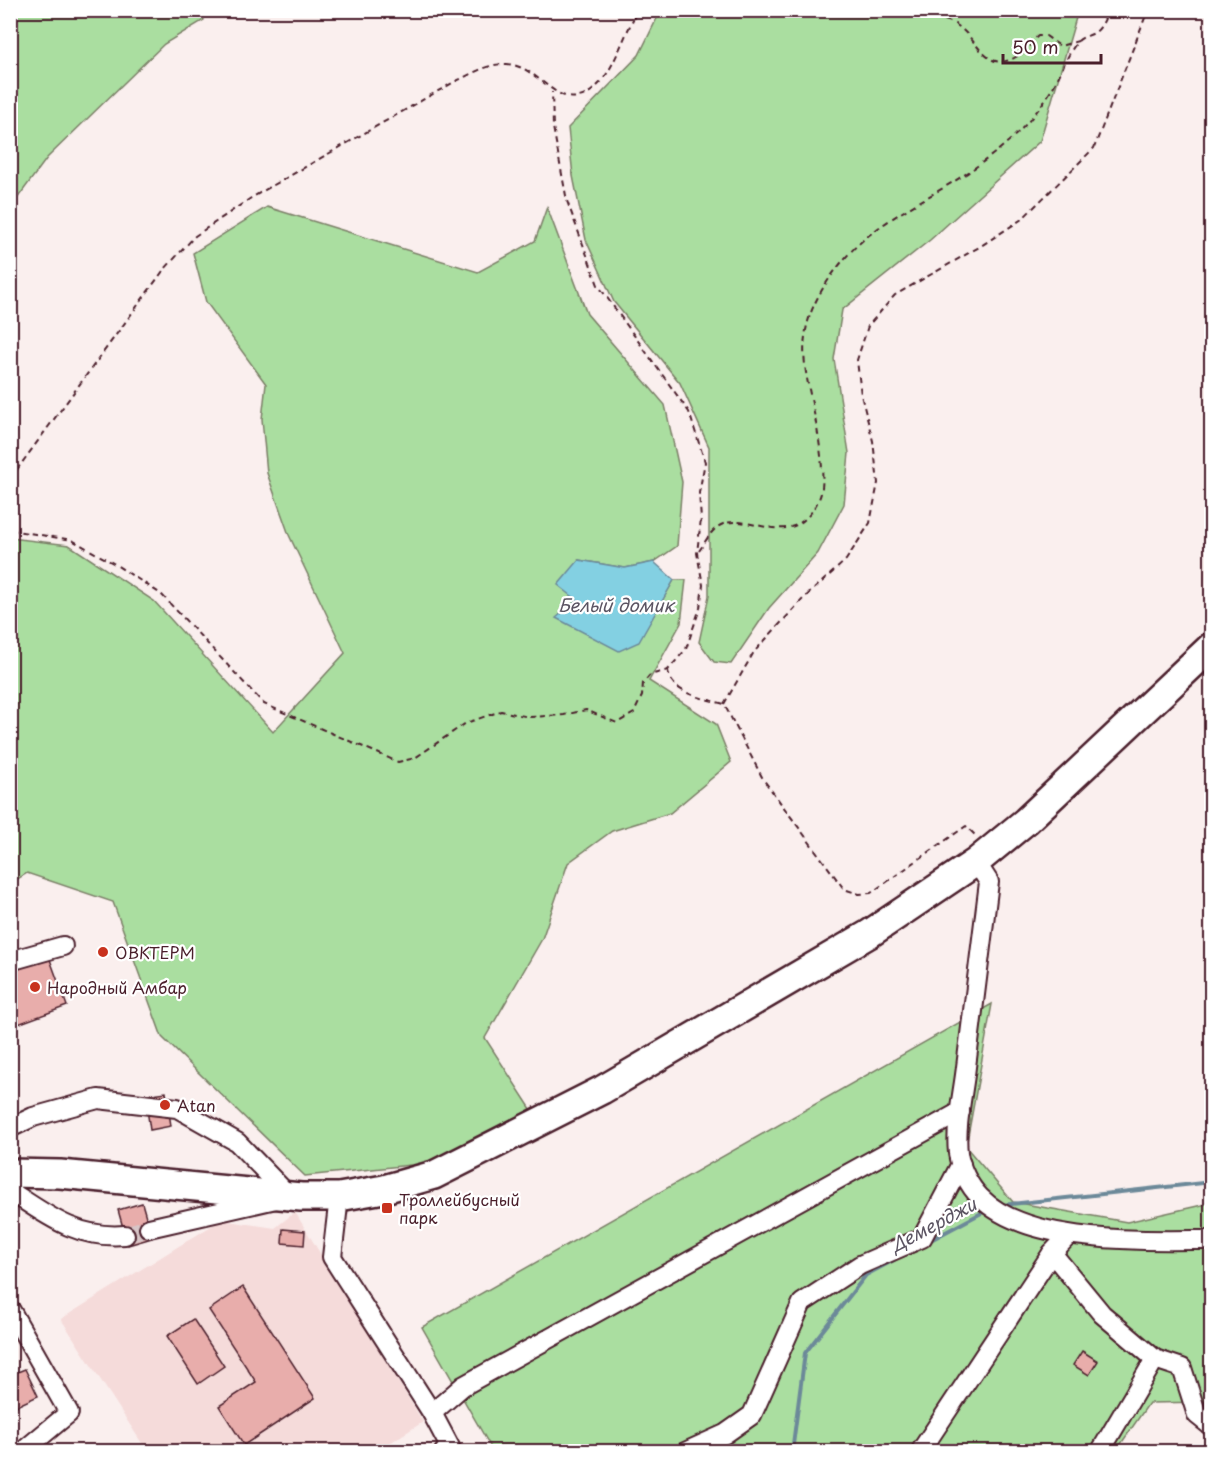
<svg xmlns="http://www.w3.org/2000/svg" width="1222" height="1462" viewBox="0 0 1222 1462" font-family="'Playpen Sans',sans-serif">
<style>
.built{fill:#f5dbda}
.green{fill:#aadea0;stroke:#7a7e66;stroke-width:1.5}
.water{fill:#83d0e2;stroke:#6c8999;stroke-width:1.5}
.lines{fill:none;stroke-linecap:round;stroke-linejoin:round}
.stream{stroke:#6c8999;stroke-width:4}
.building{fill:#e8adab;stroke:#4a1f2b;stroke-width:1.5}
.minor-tunnel{stroke:#d7c5c7;stroke-width:18;stroke-dasharray:18 9;stroke-linecap:butt}
.minor-casing{stroke:#4a1f2b;stroke-width:22}
.highway-casing{stroke:#4a1f2b;stroke-width:32}
.path{stroke:#4a1f2b;stroke-width:2;stroke-dasharray:6 4.5;stroke-linecap:butt}
.minor{stroke:#fff;stroke-width:18}
.highway{stroke:#fff;stroke-width:27}
.poi-dot{fill:#c8321e;stroke:#fff;stroke-width:2}
.labels{text-anchor:middle;dominant-baseline:central;stroke-width:4.5;stroke-linejoin:round;paint-order:stroke}
.poi-label{font-size:16px;fill:#4a1f2b;stroke:#fff;text-anchor:start}
.water-label{font-size:18px;font-style:italic;fill:#5b5462;stroke:#fff}
</style>
<rect width="100%" height="100%" fill="#faefee"/>
<filter id="ink" filterUnits="userSpaceOnUse"><feTurbulence type="fractalNoise" baseFrequency=".0167" numOctaves="2"/><feDisplacementMap in="SourceGraphic" scale="12" xChannelSelector="R" yChannelSelector="G"/><feConvolveMatrix kernelMatrix="1 2 1 2 8 2 1 2 1" color-interpolation-filters="sRGB"/></filter>
<g filter="url(#ink)">
<!-- built -->
<path class="built" d="M 295,1212 L 423,1422 L 377,1451 L 147,1451 L 61,1319 L 221,1220 L 275,1228 Z"/>
<!-- green -->
<g class="green">
<path d="M 11,10 L 201,10 L 204,20 L 164,44 L 47,158 L 11,207 Z"/>
<path d="M 661,10 L 1078,11 L 1040,141 L 930,240 L 842,310 L 834,359 L 849,453 L 844,504 L 818,553 L 769,608 L 731,664 L 714,662 L 699,642 L 709,596 L 709,447 L 680,383 L 614,302 L 586,240 L 573,176 L 568,128 L 639,55 Z"/>
<path d="M 267,207 L 478,272 L 535,241 L 547,207 L 587,314 L 665,405 L 682,482 L 677,546 L 654,562 L 625,568 L 579,560 L 638,642 L 674,580 L 686,580 L 681,623 L 649,681 L 716,724 L 731,762 L 670,813 L 612,831 L 568,863 L 542,939 L 485,1038 L 533,1112 L 430,1163 L 305,1176 L 162,1037 L 113,902 L 27,873 L 11,883 L 11,538 L 69,545 L 154,601 L 273,732 L 345,653 L 289,535 L 267,473 L 262,419 L 266,384 L 206,302 L 193,253 Z"/>
<path d="M 992,1004 L 966,1147 L 1013,1202 L 1127,1222 L 1211,1203 L 1211,1406 L 1207,1402 L 1149,1403 L 1116,1451 L 493,1451 L 422,1327 Z"/>
</g>
<!-- water -->
<path class="water" d="M 579,560 L 625,568 L 654,562 L 674,580 L 639,642 L 619,651 L 556,618 L 577,600 L 558,585 Z"/>
<g class="lines">
<!-- stream -->
<g class="stream">
<path d="M 1002,1205 L 1212,1182"/>
<path d="M 927,1242 L 987,1210"/>
<path d="M 792,1452 L 805,1353 L 866,1275 L 894,1260"/>
</g>
</g>
<!-- building -->
<g class="building">
<path d="M 48,954 L 67,1006 L 10,1027 L 10,968 Z"/>
<path d="M 166,1092 L 171,1126 L 150,1130 L 145,1095 Z"/>
<path d="M 142,1203 L 152,1238 L 128,1245 L 118,1210 Z"/>
<path d="M 283,1229 L 305,1231 L 304,1245 L 282,1243 Z"/>
<path d="M 243,1287 L 315,1398 L 244,1445 L 219,1406 L 256,1382 L 209,1310 Z"/>
<path d="M 193,1319 L 224,1366 L 198,1384 L 167,1336 Z"/>
<path d="M 1082,1351 L 1098,1361 L 1089,1375 L 1073,1365 Z"/>
<path d="M 25,1369 L 38,1396 L 10,1409 L 10,1375 Z"/>
</g>
<g class="lines">
<!-- minor-tunnel -->
<path class="minor-tunnel" d="M 125,1235 L 149,1228"/>
<!-- minor casing -->
<g class="minor-casing">
<g id="minor">
<path d="M 976,862 L 989,882 C 981,944 974,1006 966,1067 C 963,1094 955,1126 958,1153 C 960,1168 969,1186 980,1197 C 1027,1246 1148,1240 1212,1240"/>
<path d="M 10,961 L 63,946"/>
<path d="M 10,1128 L 33,1117 L 98,1099 L 177,1108 L 237,1142 L 289,1196 L 149,1228"/>
<path d="M 10,1191 C 48,1216 77,1239 125,1235"/>
<path d="M 339,1197 L 332,1257 L 432,1413 L 463,1386 L 960,1112"/>
<path d="M 1052,1253 L 1102,1314 L 1155,1359 L 1182,1368 L 1197,1415 L 1212,1427"/>
<path d="M 10,1309 L 69,1413 L 22,1452"/>
<path d="M 432,1413 L 450,1447 L 444,1452"/>
<path d="M 685,1452 L 725,1434 L 752,1415 L 802,1303 L 860,1265 L 922,1238 L 961,1164"/>
<path d="M 920,1452 L 1052,1253 L 1069,1235"/>
<path d="M 1100,1452 L 1155,1359"/>
</g>
</g>
<!-- highway casing -->
<g class="highway-casing">
<path id="highway" d="M 10,1173 L 60,1174 L 301,1197 L 339,1197 L 384,1189 L 434,1175 L 602,1090 L 869,934 L 976,862 L 1026,821 L 1212,646"/>
</g>
<!-- path -->
<g class="path">
<path d="M 915,10 C 928,20 942,17 955,24 C 981,40 986,82 1026,50 C 1031,46 1033,40 1038,36 L 1046,36 L 1060,46 L 1078,41"/>
<path d="M 10,479 L 163,271 L 195,236 L 251,198 L 454,82 C 470,75 488,63 507,64 C 543,66 562,123 599,84 C 614,69 626,30 638,10"/>
<path d="M 10,530 L 72,540 L 113,563 L 161,594 L 264,704 L 398,762 L 415,758 L 466,723 L 501,711 L 529,717 L 564,715 L 586,710 L 617,723 L 634,713 L 642,696 L 643,683 L 650,675 L 668,670 L 686,649 L 700,608 L 703,585 L 697,553 L 701,519 L 699,493 L 705,462 L 689,412 L 598,285 L 567,201 L 553,127 L 552,92"/>
<path d="M 699,551 C 704,544 709,534 715,529 C 743,504 790,558 818,501 C 825,488 822,470 821,456 C 812,373 779,340 841,263 C 874,221 930,199 973,169 C 1007,145 1030,125 1052,89 C 1061,74 1067,54 1078,41 C 1083,36 1089,36 1094,33 C 1102,28 1105,18 1109,10"/>
<path d="M 668,670 C 670,694 704,698 724,704 L 763,779 L 844,889 L 859,894 L 871,893 L 966,826 L 977,837"/>
<path d="M 724,704 L 754,652 L 803,599 L 846,560 L 870,523 L 878,483 L 873,441 L 861,395 L 857,360 L 868,326 L 895,295 L 981,246 L 1022,219 L 1094,148 L 1148,10"/>
</g>
<!-- minor -->
<use href="#minor" class="minor"/>
<!-- highway -->
<use href="#highway" class="highway"/>
</g>
</g>
<!-- markers -->
<g class="poi-dot">
<circle cx="103" cy="952" r="6"/>
<circle cx="35" cy="987" r="6"/>
<circle cx="165" cy="1105" r="6"/>
<rect x="381" y="1202" width="12" height="12" rx="3"/>
</g>
<g class="labels">
<!-- poi labels -->
<g class="poi-label">
<text x="115" y="952">ОВКТЕРМ</text>
<text x="47" y="987">Народный Амбар</text>
<text x="177" y="1105">Atan</text>
<text x="399" y="1199">Троллейбусный<tspan x="399" dy="18">парк</tspan></text>
</g>
<!-- water labels -->
<g class="water-label">
<text x="616" y="604">Белый домик</text>
<text transform="translate(933 1224) rotate(-28)">Демерджи</text>
</g>
</g>
<!-- margin -->
<rect width="1222" height="1462" fill="none" stroke="#fff" stroke-width="36"/>
<rect x="18" y="18" width="1186" height="1426" fill="none" stroke="#4a1f2b" stroke-width="2" filter="url(#ink)"/>
<!-- scale -->
<path d="M1003 54v9h98v-9" fill="none" stroke="#4a1f2b" stroke-width="3"/>
<text x="1012" y="54" font-size="18" fill="#4a1f2b" stroke="#ffffff" stroke-width="4.5" paint-order="stroke">50 m</text>
</svg>
